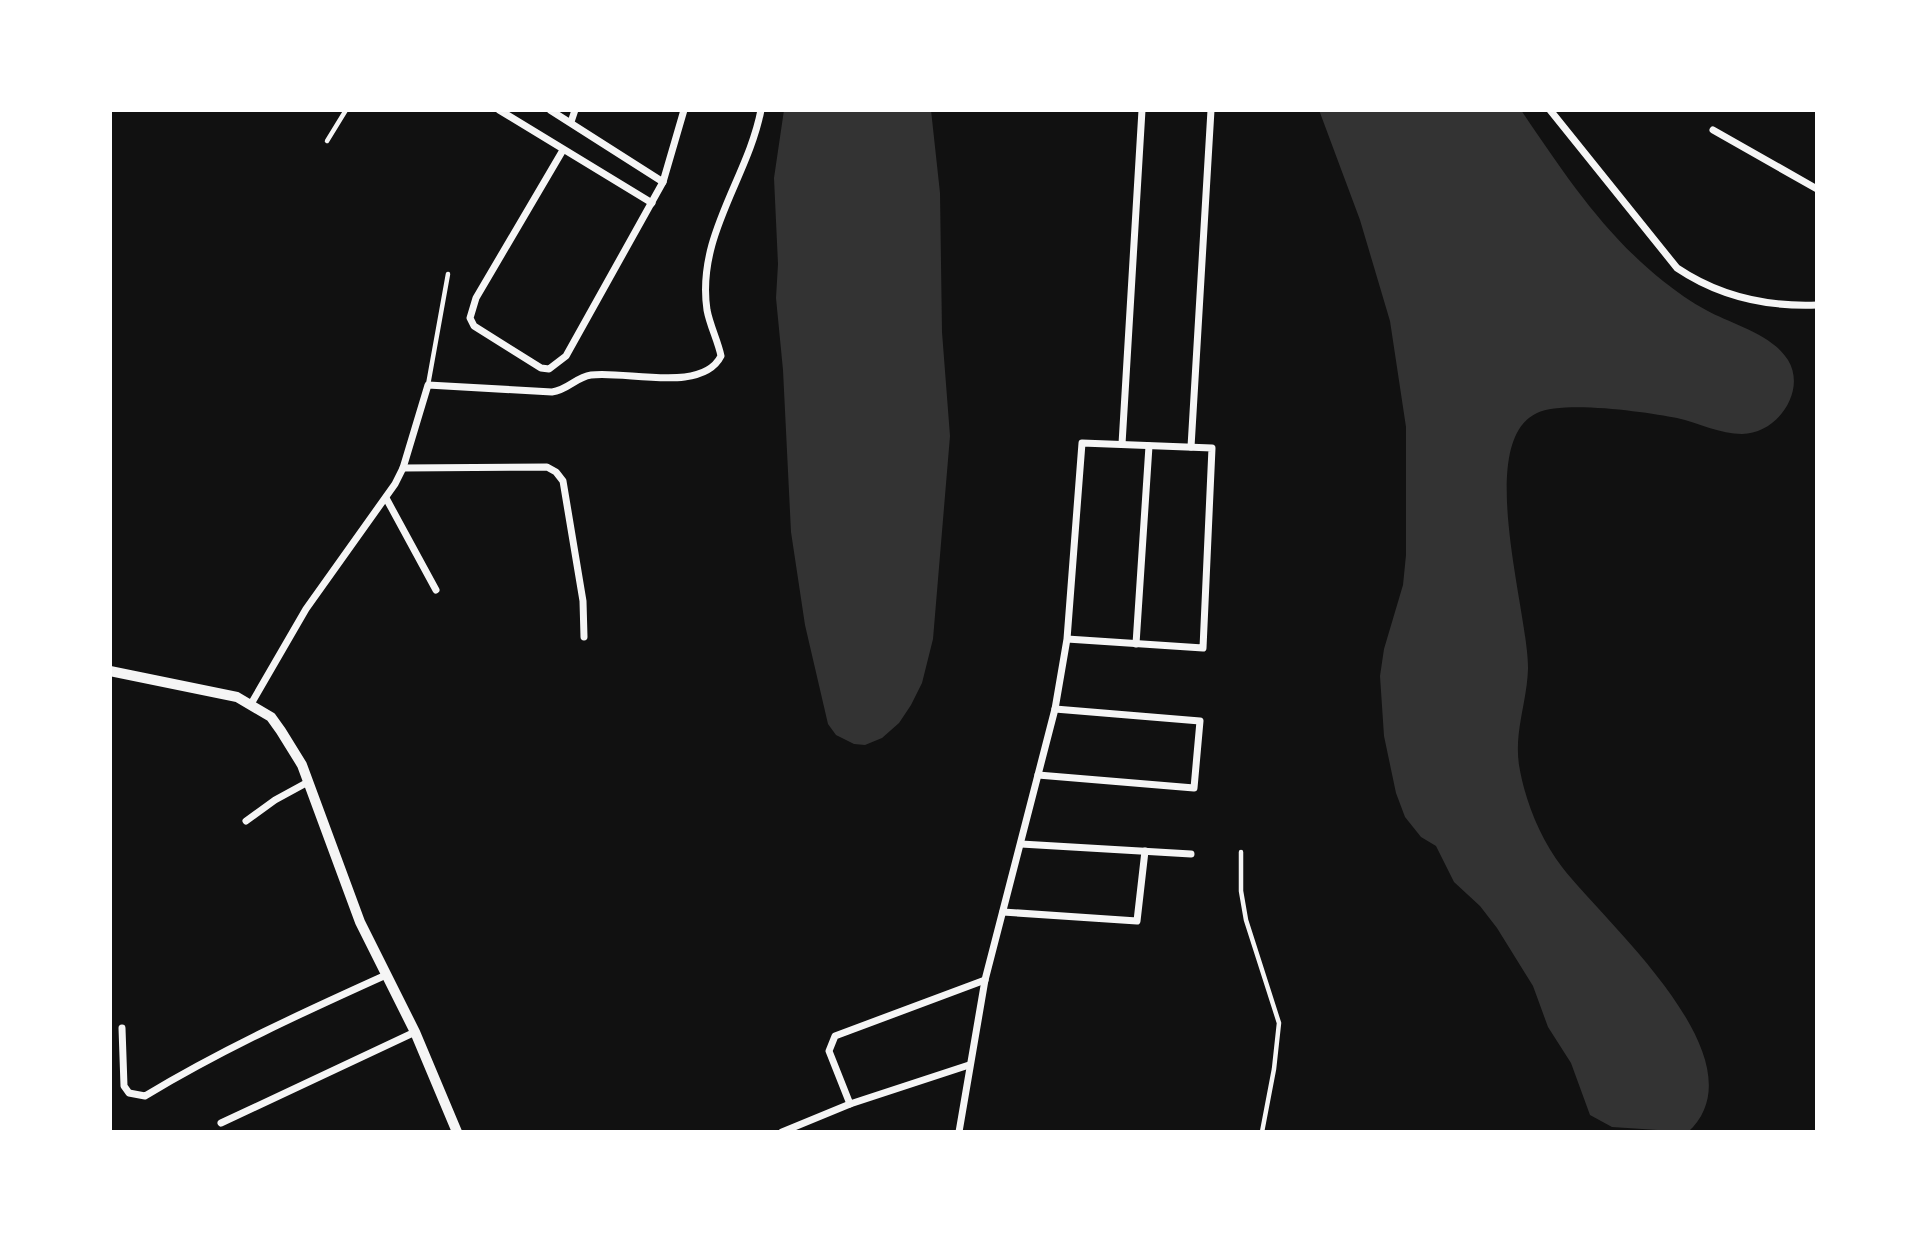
<svg xmlns="http://www.w3.org/2000/svg" width="1927" height="1242" viewBox="0 0 1927 1242" font-family="'Public Sans',sans-serif">
<style>
.water{fill:#333}
.lines{fill:none;stroke-linecap:round;stroke-linejoin:round}
.service{stroke:#f5f5f5;stroke-width:4.5}
.minor{stroke:#f5f5f5;stroke-width:7}
.tertiary{stroke:#f5f5f5;stroke-width:10}
</style>
<rect width="100%" height="100%" fill="#111"/>
<!-- water -->
<g class="water">
<path d="M 784,110 L 931,110 L 940,193 L 942,332 L 950,436 L 933,639 L 922,683 L 911,705 L 899,723 L 882,738 L 865,745 L 854,744 L 836,735 L 828,724 L 805,625 L 791,532 L 783,370 L 776,298 L 778,264 L 774,178 Z"/>
<path d="M 1319,110 L 1521,110 C 1563,172 1604,234 1663,281 C 1677,292 1691,302 1706,310 C 1731,324 1772,334 1788,360 C 1807,391 1777,434 1742,434 C 1721,434 1698,423 1677,418 C 1647,412 1564,400 1537,413 C 1474,442 1529,614 1528,669 C 1527,702 1514,732 1519,765 C 1525,801 1540,838 1562,867 C 1603,921 1766,1060 1688,1132 L 1612,1127 L 1590,1115 L 1571,1063 L 1548,1027 L 1533,986 L 1497,928 L 1480,906 L 1454,882 L 1436,846 L 1421,837 L 1405,817 L 1396,793 L 1384,736 L 1380,676 L 1384,649 L 1403,585 L 1406,555 L 1406,427 L 1390,321 L 1360,220 Z"/>
</g>
<g class="lines">
<!-- service -->
<g class="service">
<path d="M 327,141 L 346,110"/>
<path d="M 428,385 L 448,274"/>
<path d="M 1241,852 L 1241,891 L 1246,920 L 1279,1023 L 1274,1069 L 1262,1132"/>
</g>
<!-- minor -->
<g class="minor">
<path d="M 499,110 L 652,203"/>
<path d="M 550,110 L 663,182"/>
<path d="M 1550,110 L 1677,268 C 1720,297 1766,307 1817,305"/>
<path d="M 571,122 L 575,110"/>
<path d="M 1713,130 L 1817,189"/>
<path d="M 563,150 L 476,298 L 470,318 L 474,326 L 541,368 L 549,369 L 566,356 L 663,182 L 684,110"/>
<path d="M 1122,444 L 1142,110"/>
<path d="M 1191,447 L 1211,110"/>
<path d="M 403,468 L 547,467 L 556,472 L 563,481 L 583,601 L 584,637"/>
<path d="M 386,498 L 436,590"/>
<path d="M 1136,644 L 1149,446"/>
<path d="M 251,704 L 306,609 L 395,484 L 403,468 L 428,385 L 552,392 C 568,390 576,377 591,375 C 625,370 702,394 721,356 C 718,341 710,326 707,310 C 696,236 748,178 761,110"/>
<path d="M 1038,775 L 1194,788 L 1200,721 L 1055,709"/>
<path d="M 246,821 L 275,800 L 308,782"/>
<path d="M 1021,844 L 1191,854"/>
<path d="M 1003,912 L 1137,921 L 1145,851"/>
<path d="M 122,1028 L 124,1086 L 129,1093 L 145,1096 C 223,1049 304,1012 386,975"/>
<path d="M 850,1104 L 829,1051 L 835,1036 L 985,980"/>
<path d="M 221,1123 L 415,1032"/>
<path d="M 782,1132 L 850,1104 L 969,1065"/>
<path d="M 959,1132 L 985,980 L 1055,709 L 1067,639 L 1082,443 L 1212,448 L 1203,648 L 1067,639"/>
</g>
<!-- tertiary -->
<path class="tertiary" d="M 110,671 L 237,697 L 271,717 L 281,731 L 302,765 L 360,922 L 415,1032 L 457,1132"/>
</g>
<!-- border -->
<rect width="1927" height="1242" fill="none" stroke="#ffffff" stroke-width="224"/>
</svg>
